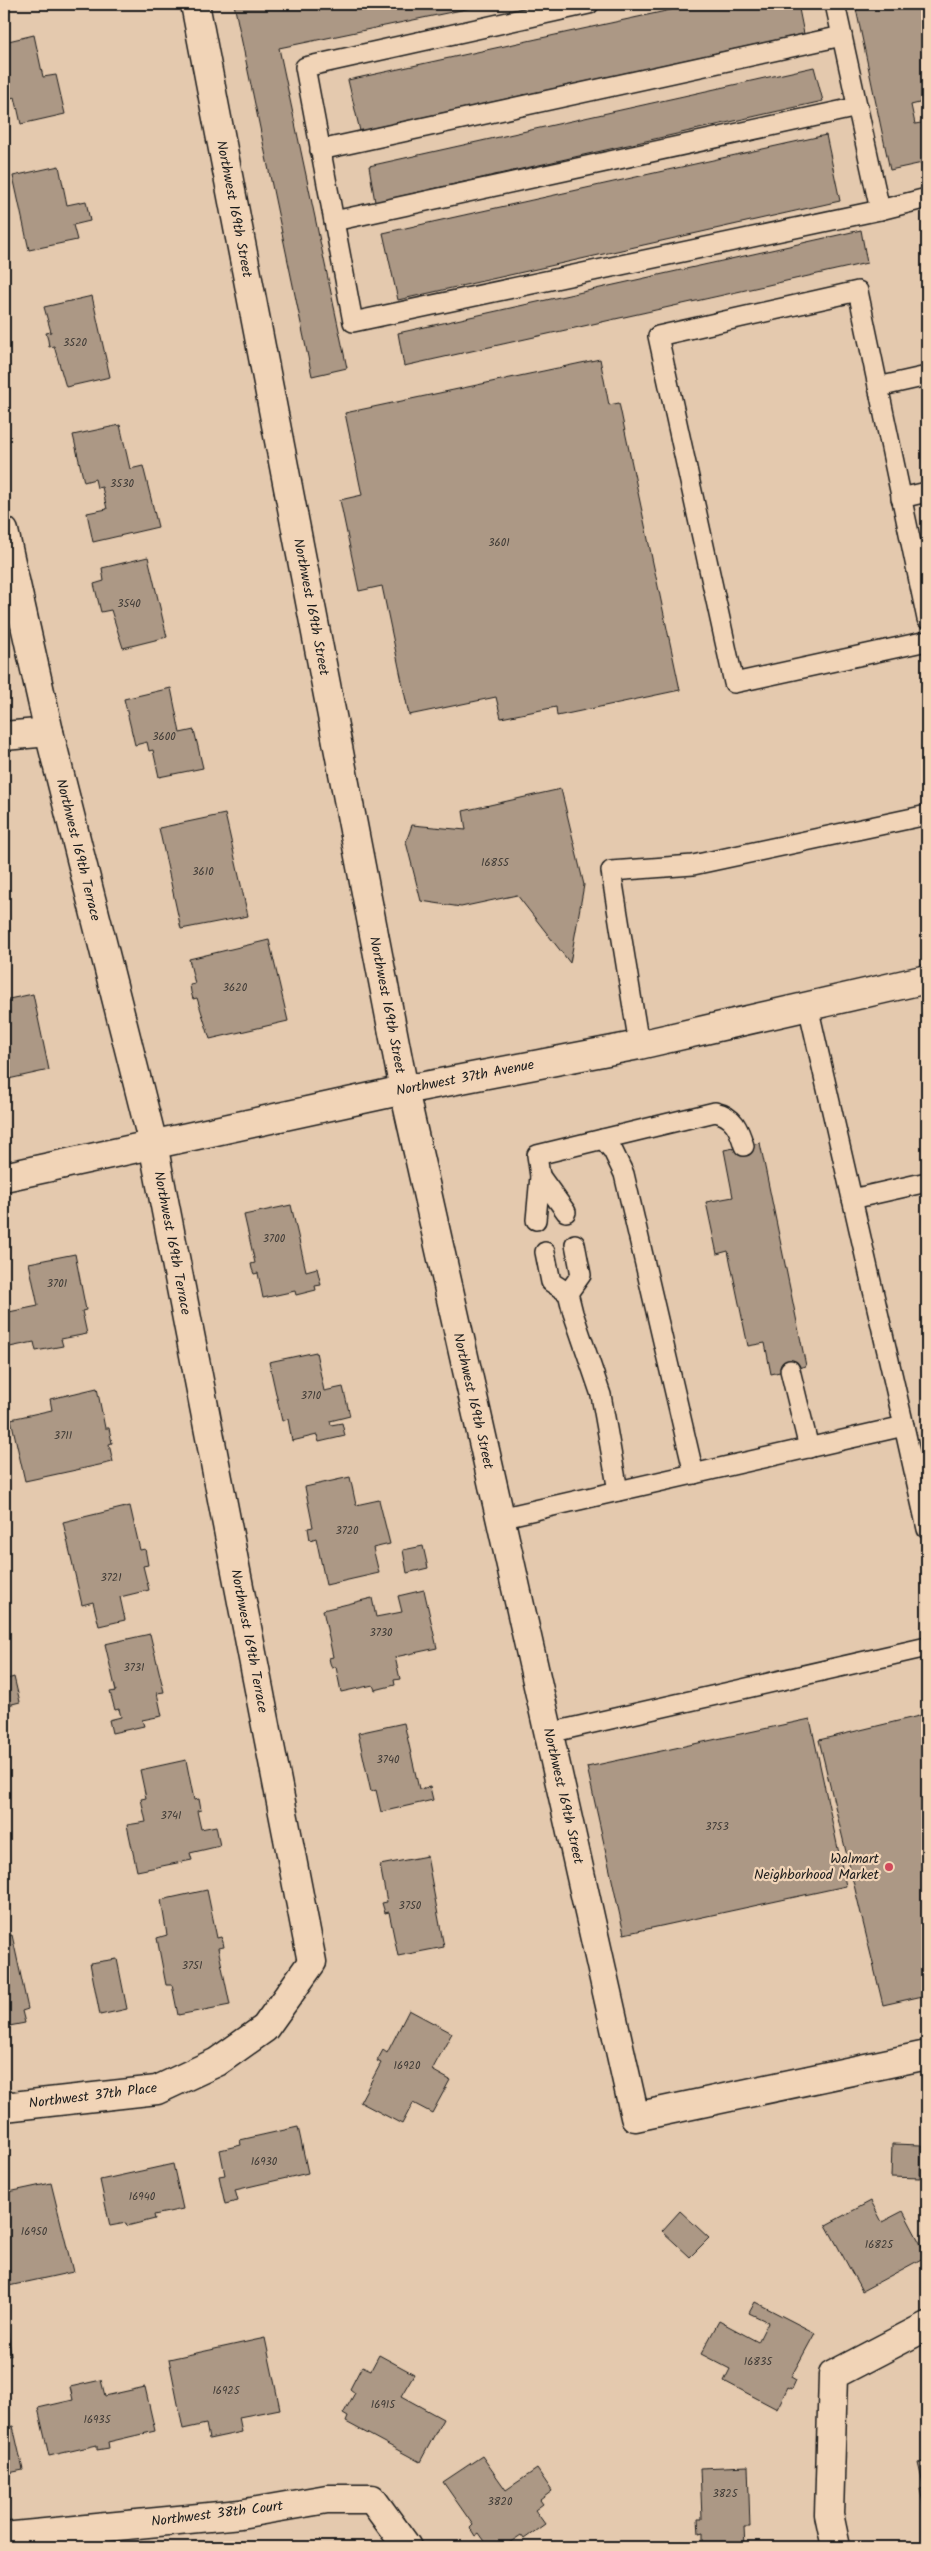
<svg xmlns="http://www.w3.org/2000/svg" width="931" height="2551" viewBox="0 0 931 2551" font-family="Kalam,sans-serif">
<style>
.building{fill:#ac9885;stroke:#1c1c1c}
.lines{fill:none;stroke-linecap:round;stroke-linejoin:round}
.lane-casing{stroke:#1c1c1c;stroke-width:22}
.street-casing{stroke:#1c1c1c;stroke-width:31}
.secondary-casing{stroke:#1c1c1c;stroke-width:31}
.lane{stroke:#f1d4b7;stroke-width:19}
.street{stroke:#f1d4b7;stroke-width:28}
.secondary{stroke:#f1d4b7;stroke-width:28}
.poi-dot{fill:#d1495b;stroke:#f1d4b7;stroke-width:2}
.labels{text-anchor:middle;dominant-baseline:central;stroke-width:4.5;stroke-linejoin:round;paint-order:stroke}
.number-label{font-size:11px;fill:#403b36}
.street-label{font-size:14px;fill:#1c1c1c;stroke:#f1d4b7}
.poi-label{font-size:14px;fill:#1c1c1c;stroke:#f1d4b7;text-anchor:end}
</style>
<rect width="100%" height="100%" fill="#e4c9ae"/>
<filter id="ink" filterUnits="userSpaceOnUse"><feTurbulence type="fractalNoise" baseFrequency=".02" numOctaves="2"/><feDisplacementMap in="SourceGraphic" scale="10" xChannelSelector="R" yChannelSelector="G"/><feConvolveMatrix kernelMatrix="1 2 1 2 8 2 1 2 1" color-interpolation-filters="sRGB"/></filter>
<g filter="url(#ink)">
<!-- building -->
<g class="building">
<path d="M 234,4 L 490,4 L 279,48 L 347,368 L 312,376 Z"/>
<path d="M 698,4 L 798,4 L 804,34 L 360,131 L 348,80 Z"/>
<path d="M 855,4 L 922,4 L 927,28 L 927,101 L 911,105 L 915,124 L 927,122 L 927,151 L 925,151 L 927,162 L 890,170 Z"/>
<path d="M 34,35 L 43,77 L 56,75 L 65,114 L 21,124 L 15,97 L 11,98 L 9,88 L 4,90 L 4,42 Z"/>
<path d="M 814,67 L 823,101 L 375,202 L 369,166 Z"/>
<path d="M 826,135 L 840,201 L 398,300 L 383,233 Z"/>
<path d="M 59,166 L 67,205 L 86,201 L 90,221 L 73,225 L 77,240 L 29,250 L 13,176 Z"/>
<path d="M 861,230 L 867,263 L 404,366 L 398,333 Z"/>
<path d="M 92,296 L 110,377 L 66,387 L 54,346 L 49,347 L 48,340 L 46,333 L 51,332 L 44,307 Z"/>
<path d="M 600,359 L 609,405 L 619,403 L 680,690 L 557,716 L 556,707 L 501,718 L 496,697 L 409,715 L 382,586 L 359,591 L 340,500 L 362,495 L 345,413 Z"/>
<path d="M 120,425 L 130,469 L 143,466 L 158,527 L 93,542 L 87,513 L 107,509 L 102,487 L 97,488 L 95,479 L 84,482 L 73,435 Z"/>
<path d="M 148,557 L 167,637 L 123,648 L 111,610 L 101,612 L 94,584 L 104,581 L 102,568 Z"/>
<path d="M 171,688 L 180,733 L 194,730 L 203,768 L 159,777 L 153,750 L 149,751 L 147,742 L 135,745 L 124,699 Z"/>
<path d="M 561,789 L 584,885 L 570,963 L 517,895 L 461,907 L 421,901 L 406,842 L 412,825 L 466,830 L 463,811 Z"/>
<path d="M 225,814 L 248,916 L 181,929 L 159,828 Z"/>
<path d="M 269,940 L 288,1021 L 210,1039 L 197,998 L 193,999 L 191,992 L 190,985 L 195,984 L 189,959 Z"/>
<path d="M 33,994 L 49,1070 L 4,1080 L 4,1000 Z"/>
<path d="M 760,1143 L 806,1366 L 771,1374 L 765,1343 L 748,1346 L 728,1251 L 717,1254 L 706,1202 L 733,1197 L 724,1150 Z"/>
<path d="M 291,1205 L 306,1271 L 317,1268 L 321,1285 L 315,1286 L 316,1290 L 296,1295 L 295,1291 L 263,1298 L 258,1273 L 254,1274 L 252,1269 L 251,1264 L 255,1263 L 244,1215 Z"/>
<path d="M 75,1254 L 86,1310 L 82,1311 L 87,1334 L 61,1339 L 63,1346 L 36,1351 L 34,1342 L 5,1348 L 4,1313 L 38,1306 L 29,1263 Z"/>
<path d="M 316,1352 L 324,1391 L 343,1387 L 350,1416 L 330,1421 L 331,1425 L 342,1423 L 345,1436 L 319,1442 L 317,1435 L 292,1441 L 288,1419 L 282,1421 L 269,1362 Z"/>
<path d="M 97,1388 L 105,1428 L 109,1428 L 112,1443 L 109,1444 L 113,1462 L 25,1481 L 11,1419 L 52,1410 L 50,1399 Z"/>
<path d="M 350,1477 L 356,1505 L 379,1500 L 390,1544 L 373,1548 L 379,1573 L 326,1585 L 316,1538 L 310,1540 L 308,1528 L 313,1527 L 305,1487 Z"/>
<path d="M 130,1506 L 140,1550 L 145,1549 L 148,1565 L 143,1566 L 149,1590 L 120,1597 L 125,1620 L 99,1626 L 93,1602 L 82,1605 L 63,1522 Z"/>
<path d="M 423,1546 L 428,1568 L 407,1573 L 403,1550 Z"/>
<path d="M 424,1590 L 437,1648 L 395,1657 L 400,1679 L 394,1680 L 395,1685 L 375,1690 L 373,1685 L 341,1692 L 336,1667 L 332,1668 L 330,1663 L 329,1658 L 333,1657 L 323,1610 L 372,1598 L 376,1617 L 402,1612 L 398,1596 Z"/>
<path d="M 150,1634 L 164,1692 L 157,1693 L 162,1716 L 142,1720 L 144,1726 L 112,1733 L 109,1720 L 121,1717 L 119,1709 L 115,1710 L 110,1692 L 116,1691 L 105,1644 Z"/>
<path d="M 14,1677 L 20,1702 L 4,1706 L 4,1680 Z"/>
<path d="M 927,1714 L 927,1995 L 883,2005 L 819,1740 Z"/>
<path d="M 810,1719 L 846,1886 L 624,1934 L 587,1767 Z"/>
<path d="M 404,1723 L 419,1789 L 430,1787 L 433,1800 L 381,1812 L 376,1790 L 371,1792 L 358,1733 Z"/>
<path d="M 186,1760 L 194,1800 L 199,1799 L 201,1810 L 197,1811 L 201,1829 L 216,1826 L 220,1846 L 190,1853 L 192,1860 L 137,1871 L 127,1825 L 146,1822 L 141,1799 L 146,1798 L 140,1770 Z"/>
<path d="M 427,1856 L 444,1947 L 398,1956 L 389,1912 L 385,1913 L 382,1903 L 387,1902 L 380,1865 Z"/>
<path d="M 207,1890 L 217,1938 L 221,1937 L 223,1942 L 224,1947 L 218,1948 L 230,2005 L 178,2015 L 172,1985 L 166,1985 L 157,1938 L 167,1935 L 161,1900 Z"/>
<path d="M 12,1935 L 28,2009 L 22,2011 L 25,2023 L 4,2027 L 4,1937 Z"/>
<path d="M 117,1959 L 127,2009 L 100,2015 L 90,1963 Z"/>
<path d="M 409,2010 L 452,2033 L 432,2070 L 450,2080 L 432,2113 L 413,2103 L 402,2124 L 360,2102 L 381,2063 L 377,2061 L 383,2050 L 387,2053 Z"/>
<path d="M 298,2127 L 308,2173 L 235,2190 L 238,2201 L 225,2204 L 219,2176 L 225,2175 L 220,2150 L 241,2145 L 240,2140 Z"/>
<path d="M 892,2144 L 921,2145 L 920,2178 L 891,2177 Z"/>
<path d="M 173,2164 L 183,2209 L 154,2215 L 155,2219 L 127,2226 L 126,2223 L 110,2226 L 100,2180 Z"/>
<path d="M 51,2183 L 73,2272 L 4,2287 L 4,2193 Z"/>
<path d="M 871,2201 L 882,2222 L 903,2211 L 927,2256 L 862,2291 L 826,2225 Z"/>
<path d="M 680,2211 L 709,2238 L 690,2257 L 662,2231 Z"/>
<path d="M 755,2302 L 815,2333 L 791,2377 L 796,2380 L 792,2389 L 788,2387 L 777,2409 L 724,2381 L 730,2369 L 701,2354 L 719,2321 L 758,2342 L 768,2322 L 749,2313 Z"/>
<path d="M 8,2333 L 11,2355 L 4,2357 L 4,2334 Z"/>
<path d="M 265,2338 L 280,2409 L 239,2417 L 242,2432 L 209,2439 L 206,2424 L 183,2429 L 169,2359 Z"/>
<path d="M 379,2355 L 414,2374 L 401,2396 L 443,2419 L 420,2462 L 346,2422 L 348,2417 L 343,2414 L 355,2393 L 350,2389 L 362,2366 L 371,2370 Z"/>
<path d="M 101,2380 L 105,2396 L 145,2387 L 155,2431 L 108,2442 L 109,2448 L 97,2450 L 97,2445 L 49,2456 L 38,2408 L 73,2400 L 70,2387 Z"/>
<path d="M 13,2426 L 23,2470 L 4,2474 L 4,2428 Z"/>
<path d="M 482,2456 L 506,2490 L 537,2469 L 552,2491 L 540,2500 L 543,2504 L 535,2510 L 545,2524 L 524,2539 L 521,2535 L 503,2547 L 489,2547 L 479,2533 L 475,2536 L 470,2528 L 473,2525 L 443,2482 Z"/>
<path d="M 927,2461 L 927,2516 L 926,2517 L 920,2489 L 924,2488 L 918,2463 Z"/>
<path d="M 748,2466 L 750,2527 L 744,2527 L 745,2547 L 693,2547 L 693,2545 L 703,2545 L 703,2533 L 699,2534 L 698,2519 L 702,2519 L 700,2468 Z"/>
</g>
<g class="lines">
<!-- lane casing -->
<g class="lane-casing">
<g id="lane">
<path d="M 589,4 L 305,67 L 353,322 L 880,210 L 927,198"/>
<path d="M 835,4 L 880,210"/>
<path d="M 320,150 L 842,36"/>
<path d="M 334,221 L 858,107"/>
<path d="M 878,387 L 927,376"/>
<path d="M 901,498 L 927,492"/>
<path d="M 927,619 L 858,291 L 658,336 L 734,683 L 927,641"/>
<path d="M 639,1045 L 611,871 L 693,865 L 927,815"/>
<path d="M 603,1139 L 715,1112 C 734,1116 739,1129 744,1146"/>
<path d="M 540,1176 L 566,1212"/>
<path d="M 852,1199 L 927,1182"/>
<path d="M 536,1220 L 540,1176 L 537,1155 L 603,1139 L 613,1151 L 624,1174 L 694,1474"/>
<path d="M 545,1252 L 551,1282 L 568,1293 L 573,1313 L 601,1395 L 618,1491"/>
<path d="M 568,1293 L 581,1275 L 575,1244"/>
<path d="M 790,1370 L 809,1448"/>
<path d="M 904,1426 L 927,1529"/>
<path d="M 500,1518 L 904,1426 L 808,1006"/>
<path d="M 549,1733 L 927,1647"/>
</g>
</g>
<!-- street casing -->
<g class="street-casing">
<g id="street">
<path d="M 195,4 L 404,1090 L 635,2117 L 927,2055"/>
<path d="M 4,531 L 49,732 L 153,1144 L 312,1962 L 265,2028 L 217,2062 L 157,2090 L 4,2107"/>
<path d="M 4,736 L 49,732"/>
<path d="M 4,2537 L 240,2514 L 327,2499 L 372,2499 L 407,2547"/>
<path d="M 836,2547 L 829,2514 L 833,2375 L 927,2326"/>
</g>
</g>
<!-- secondary casing -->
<g class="secondary-casing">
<path id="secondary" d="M 4,1177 L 404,1090 L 639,1045 L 927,979"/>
</g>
<!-- lane -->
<use href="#lane" class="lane"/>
<!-- street -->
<use href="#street" class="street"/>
<!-- secondary -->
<use href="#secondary" class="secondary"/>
</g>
</g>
<!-- markers -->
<circle class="poi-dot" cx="889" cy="1867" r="5"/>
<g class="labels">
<!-- number labels -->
<g class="number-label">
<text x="75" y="343">3520</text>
<text x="122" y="484">3530</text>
<text x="499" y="543">3601</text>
<text x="129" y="604">3540</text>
<text x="164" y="737">3600</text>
<text x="495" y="863">16855</text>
<text x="203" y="872">3610</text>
<text x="235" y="988">3620</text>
<text x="274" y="1239">3700</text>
<text x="57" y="1284">3701</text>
<text x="311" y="1396">3710</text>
<text x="63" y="1436">3711</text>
<text x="347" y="1531">3720</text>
<text x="111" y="1578">3721</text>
<text x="381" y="1633">3730</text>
<text x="134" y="1668">3731</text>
<text x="388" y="1760">3740</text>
<text x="171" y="1816">3741</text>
<text x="717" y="1827">3753</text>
<text x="410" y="1906">3750</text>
<text x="192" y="1966">3751</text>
<text x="407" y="2066">16920</text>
<text x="264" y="2162">16930</text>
<text x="142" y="2197">16940</text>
<text x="34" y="2232">16950</text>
<text x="879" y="2245">16825</text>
<text x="758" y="2362">16835</text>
<text x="226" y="2391">16925</text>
<text x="383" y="2405">16915</text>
<text x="97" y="2420">16935</text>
<text x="725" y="2494">3825</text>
<text x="500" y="2502">3820</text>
</g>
<!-- street labels -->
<g class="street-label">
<text transform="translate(234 209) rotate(79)">Northwest 169th Street</text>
<text transform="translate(311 607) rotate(79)">Northwest 169th Street</text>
<text transform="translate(78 850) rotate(76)">Northwest 169th Terrace</text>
<text transform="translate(387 1005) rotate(79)">Northwest 169th Street</text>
<text transform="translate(465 1078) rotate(-11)">Northwest 37th Avenue</text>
<text transform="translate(172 1243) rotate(79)">Northwest 169th Terrace</text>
<text transform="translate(473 1401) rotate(77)">Northwest 169th Street</text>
<text transform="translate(249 1641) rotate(79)">Northwest 169th Terrace</text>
<text transform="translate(563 1796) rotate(77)">Northwest 169th Street</text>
<text transform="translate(93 2096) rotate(-7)">Northwest 37th Place</text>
<text transform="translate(217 2514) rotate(-7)">Northwest 38th Court</text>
</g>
<!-- poi labels -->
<g class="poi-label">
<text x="879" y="1859">Walmart<tspan x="879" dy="16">Neighborhood Market</tspan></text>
</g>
</g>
<!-- margin -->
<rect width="931" height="2551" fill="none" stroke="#f1d4b7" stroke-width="20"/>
<rect x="10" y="10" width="911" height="2531" fill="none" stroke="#1c1c1c" stroke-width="2" filter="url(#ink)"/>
</svg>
